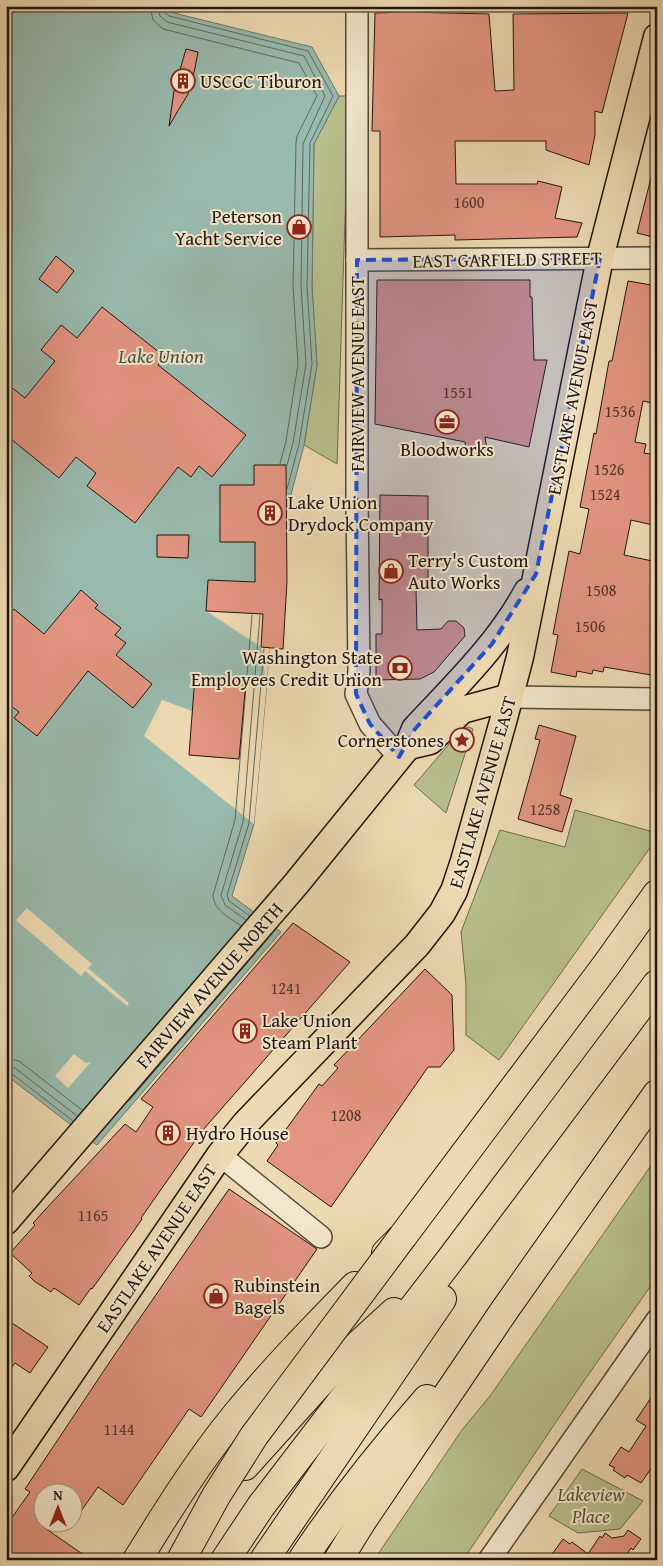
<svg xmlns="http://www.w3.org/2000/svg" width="663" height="1566" viewBox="0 0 663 1566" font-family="'Gentium Book Plus',serif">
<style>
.green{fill:#b8c08d;stroke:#6c6a4e}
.water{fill:#99baae;stroke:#69786f}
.pier{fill:#eedab2}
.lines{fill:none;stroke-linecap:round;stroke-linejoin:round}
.shore{stroke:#5c685f;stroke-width:1}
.building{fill:#e39581;stroke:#201510}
.minor-casing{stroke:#544638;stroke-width:24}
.major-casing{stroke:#201510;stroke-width:29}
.highway-casing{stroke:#201510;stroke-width:30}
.minor{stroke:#f4e7cd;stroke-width:21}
.major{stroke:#eedab2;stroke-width:26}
.highway{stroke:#eedab2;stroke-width:28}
.highway-bridge-casing{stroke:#201510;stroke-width:30;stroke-linecap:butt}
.highway-bridge{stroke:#eedab2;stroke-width:28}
.marked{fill:#1d4ed8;fill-opacity:0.2;stroke:#1d4ed8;stroke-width:4;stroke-dasharray:10 6;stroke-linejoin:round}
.labels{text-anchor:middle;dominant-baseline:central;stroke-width:4;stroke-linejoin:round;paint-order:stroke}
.number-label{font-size:16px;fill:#51352c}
.poi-label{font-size:19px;fill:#201510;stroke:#f4e7cd;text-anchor:start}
.street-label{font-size:19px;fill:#201510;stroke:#f4e7cd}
.park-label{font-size:19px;font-style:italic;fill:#55513c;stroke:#f4e7cd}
.water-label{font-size:20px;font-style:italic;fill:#4a4f47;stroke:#f4e7cd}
</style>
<rect width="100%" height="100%" fill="#eedab2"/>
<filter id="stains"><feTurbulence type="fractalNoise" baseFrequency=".004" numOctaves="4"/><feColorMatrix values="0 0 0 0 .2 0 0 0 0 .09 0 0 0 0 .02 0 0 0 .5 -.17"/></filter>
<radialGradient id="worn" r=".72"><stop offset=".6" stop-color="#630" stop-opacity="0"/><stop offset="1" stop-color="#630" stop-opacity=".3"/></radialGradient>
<!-- green -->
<g class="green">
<path d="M 339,96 L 349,96 L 337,464 L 304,445 L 317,365 L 312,286 L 314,144 Z"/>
<path d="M 469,727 L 473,729 L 446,813 L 414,785 L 462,729 Z"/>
<path d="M 575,810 L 657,833 L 657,838 L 499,1060 L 466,1035 L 466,984 L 461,932 L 500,830 L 565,847 Z"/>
<path d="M 657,1157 L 657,1277 L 579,1388 L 463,1560 L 374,1560 L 462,1430 L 490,1396 Z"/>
<path d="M 582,1469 L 643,1501 L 620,1529 L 578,1533 L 549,1516 Z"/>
</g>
<!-- water -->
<path class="water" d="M 6,6 L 168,6 L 170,12 L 312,47 L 339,96 L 314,144 L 312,286 L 317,365 L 304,445 L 274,560 L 267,682 L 254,824 L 232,896 L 281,932 L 97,1145 L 6,1075 Z"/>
<!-- pier -->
<g class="pier">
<path d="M 208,580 L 273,583 L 267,682 L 254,824 L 144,736 L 162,700 L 192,711 L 195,676 L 266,682 L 261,647 L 206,611 Z"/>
<path d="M 27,908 L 92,964 L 88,968 L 129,1003 L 127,1006 L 85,971 L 81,976 L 16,920 Z"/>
<path d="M 74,1054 L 86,1063 L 91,1062 L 68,1088 L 55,1076 Z"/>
</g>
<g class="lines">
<!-- shore -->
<g class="shore">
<path d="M 150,6 L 153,20 L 163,29 L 299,63 L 317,96 L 297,136 L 296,143 L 293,286 L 298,364 L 286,441 L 280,464"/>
<path d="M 158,6 L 160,16 L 167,22 L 304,56 L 325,96 L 303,144 L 301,286 L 306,364 L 293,443 L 287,465"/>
<path d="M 164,6 L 165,13 L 169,16 L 308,51 L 333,96 L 310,143 L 307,286 L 312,364 L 299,444 L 287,489"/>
<path d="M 250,916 L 229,901 L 227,895 L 249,823 L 264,649"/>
<path d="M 246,920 L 225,905 L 221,895 L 243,822 L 260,615"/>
<path d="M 241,926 C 229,917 214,911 213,895 L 235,820 L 252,615"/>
<path d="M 6,1058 L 19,1061 L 82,1110"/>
<path d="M 6,1065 L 15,1068 L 77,1116"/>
<path d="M 6,1072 L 11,1073 L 73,1121"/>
<path d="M 129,1101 L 272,934"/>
</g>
</g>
<!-- building -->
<g class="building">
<path d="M 408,12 L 489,14 L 495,91 L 514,90 L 513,14 L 628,13 L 602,113 L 595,111 L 595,135 L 589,165 L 546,150 L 546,141 L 455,141 L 456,184 L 537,184 L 538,181 L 562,187 L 555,218 L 582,223 L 577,237 L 455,240 L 455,235 L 380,237 L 380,131 L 372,131 L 375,13 Z"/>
<path d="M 186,49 L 198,52 L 195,68 L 188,94 L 169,126 L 174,91 Z"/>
<path d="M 652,174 L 657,175 L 657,238 L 637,233 Z"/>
<path d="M 56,256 L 74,271 L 57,293 L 39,279 Z"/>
<path d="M 377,280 L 530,280 L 530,297 L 532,297 L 534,360 L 547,360 L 529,447 L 485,437 L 487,450 L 466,450 L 465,442 L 375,424 Z"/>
<path d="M 628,281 L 657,286 L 657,404 L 643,401 L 635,442 L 646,444 L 644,453 L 657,455 L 657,526 L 631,520 L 624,555 L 657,562 L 657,676 L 604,667 L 603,672 L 593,670 L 592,674 L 577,671 L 576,677 L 551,672 L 558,635 L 553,634 L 569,551 L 580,554 L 589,509 L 580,507 L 594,433 L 596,434 L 609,361 L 612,361 Z"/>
<path d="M 102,307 L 165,357 L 158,365 L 246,435 L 212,477 L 199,466 L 191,477 L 178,467 L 135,523 L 87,486 L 96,473 L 76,457 L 59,478 L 6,435 L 6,383 L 25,398 L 55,361 L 41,350 L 61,325 L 77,338 Z"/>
<path d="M 254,465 L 286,465 L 287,581 L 283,649 L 261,647 L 263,614 L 206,611 L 208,580 L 255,582 L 255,542 L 220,542 L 220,485 L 254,485 Z"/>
<path d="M 380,495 L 428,496 L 428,589 L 416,589 L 417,630 L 441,629 L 448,621 L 456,621 L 464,628 L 465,636 L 434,672 L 420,679 L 376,680 L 376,634 L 382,634 L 382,599 L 379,600 Z"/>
<path d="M 157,535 L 189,535 L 188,558 L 157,557 Z"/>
<path d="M 81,590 L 98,605 L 95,608 L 121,628 L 115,635 L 126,643 L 116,655 L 152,684 L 133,708 L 88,671 L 37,736 L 14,718 L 19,712 L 6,702 L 6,618 L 14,609 L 44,634 Z"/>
<path d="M 195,676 L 246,680 L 239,759 L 189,755 Z"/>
<path d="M 539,725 L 576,736 L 560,795 L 572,799 L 562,832 L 518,819 L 540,740 L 535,739 Z"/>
<path d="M 293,923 L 350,962 L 202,1131 L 141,1218 L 142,1219 L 133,1232 L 92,1289 L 91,1288 L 79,1305 L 54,1288 L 51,1292 L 34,1281 L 29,1276 L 32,1273 L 10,1253 L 35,1225 L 33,1223 L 44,1211 L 125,1124 L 136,1132 L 153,1107 L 141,1099 Z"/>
<path d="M 425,969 L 452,995 L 454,1050 L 440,1067 L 428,1067 L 331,1207 L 267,1161 L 278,1145 L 276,1143 L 319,1084 L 322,1086 L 338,1068 L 334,1065 Z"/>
<path d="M 229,1189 L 317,1249 L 201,1417 L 189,1409 L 123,1505 L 98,1487 L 72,1524 L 72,1494 L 42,1494 L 42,1526 L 91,1560 L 6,1560 L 6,1526 L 30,1492 L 25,1489 L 113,1357 Z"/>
<path d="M 6,1319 L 48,1347 L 30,1373 L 15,1363 L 6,1375 Z"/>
<path d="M 657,1389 L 657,1460 L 641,1483 L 627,1475 L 625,1478 L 613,1470 L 615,1468 L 609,1465 L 621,1447 L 629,1452 L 646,1426 L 636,1420 Z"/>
<path d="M 628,1530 L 641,1539 L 633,1550 L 631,1548 L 623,1560 L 548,1560 L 563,1539 L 570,1544 L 572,1542 L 588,1554 L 600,1536 L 602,1538 L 605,1533 L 612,1538 L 624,1536 Z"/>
</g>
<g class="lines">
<!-- minor casing -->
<g class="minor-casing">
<g id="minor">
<path d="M 357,6 L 357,500 L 359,671 L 356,694 L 370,724 L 399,757"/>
<path d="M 357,260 L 657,258"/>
<path d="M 510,697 L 657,699"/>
<path d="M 220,1155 L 321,1237"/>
<path d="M 489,1560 L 657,1320"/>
</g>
</g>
<!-- major casing -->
<g class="major-casing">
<g id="major">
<path d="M 408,746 L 430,741 L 462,710 L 510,697"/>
<path d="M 6,1221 L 296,884 L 408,746 L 415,729 C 455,686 499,644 527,592"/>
<path d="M 6,1468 L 220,1155 L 245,1124 L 417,945 L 442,913 L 454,891 L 464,861 L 504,718 L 520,657 L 600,258 L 657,37"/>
</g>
</g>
<!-- highway casing -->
<g class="highway-casing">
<g id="highway">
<path d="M 386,1253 L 403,1236 L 607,964 L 657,894"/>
<path d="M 245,1466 L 335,1366 L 394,1312"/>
<path d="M 137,1560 C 168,1510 199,1460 236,1415 C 273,1370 314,1328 355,1286"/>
<path d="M 225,1560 L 261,1506 L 453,1256 L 657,984"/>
<path d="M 264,1560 L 442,1299"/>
<path d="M 302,1560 C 340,1503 382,1450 427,1399"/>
<path d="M 338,1560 L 362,1521 L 504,1311 L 657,1094"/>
</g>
</g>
<!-- minor -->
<use href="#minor" class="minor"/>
<!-- major -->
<use href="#major" class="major"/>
<!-- highway -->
<use href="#highway" class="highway"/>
<!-- highway-bridge casing -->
<g class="highway-bridge-casing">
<path id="highway-bridge" d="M 181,1560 L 216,1496 L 254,1436 L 403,1236"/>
</g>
<!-- highway-bridge -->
<use href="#highway-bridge" class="highway-bridge"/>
</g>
<!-- marked area -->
<path class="marked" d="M 600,258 L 536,574 L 492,644 L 415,729 L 399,757 L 370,724 L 356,694 L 357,260 Z"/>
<!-- icons -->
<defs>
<g id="building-ring" transform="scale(1.25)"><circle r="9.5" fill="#f4e7cd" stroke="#8f2418" stroke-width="1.5"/><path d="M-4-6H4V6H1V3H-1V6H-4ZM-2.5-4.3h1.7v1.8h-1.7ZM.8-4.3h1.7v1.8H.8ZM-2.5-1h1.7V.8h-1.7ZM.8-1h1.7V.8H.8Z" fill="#8f2418"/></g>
<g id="shop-ring" transform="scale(1.25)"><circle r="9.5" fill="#f4e7cd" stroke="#8f2418" stroke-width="1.5"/><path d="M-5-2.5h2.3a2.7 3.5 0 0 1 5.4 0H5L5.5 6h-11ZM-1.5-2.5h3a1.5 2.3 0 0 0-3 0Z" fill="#8f2418"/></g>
<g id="office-ring" transform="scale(1.25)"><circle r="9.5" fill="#f4e7cd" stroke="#8f2418" stroke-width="1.5"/><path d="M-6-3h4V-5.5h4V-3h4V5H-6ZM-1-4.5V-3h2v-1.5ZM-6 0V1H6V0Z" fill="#8f2418"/></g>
<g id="bank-ring" transform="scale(1.25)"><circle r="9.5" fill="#f4e7cd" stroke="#8f2418" stroke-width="1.5"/><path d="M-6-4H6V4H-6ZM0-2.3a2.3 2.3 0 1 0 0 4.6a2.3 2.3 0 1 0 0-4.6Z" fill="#8f2418"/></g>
<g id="sight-ring" transform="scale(1.25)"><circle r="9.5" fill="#f4e7cd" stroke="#8f2418" stroke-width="1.5"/><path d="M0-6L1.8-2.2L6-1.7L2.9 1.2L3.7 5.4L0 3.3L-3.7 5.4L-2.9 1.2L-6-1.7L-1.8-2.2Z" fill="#8f2418"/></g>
</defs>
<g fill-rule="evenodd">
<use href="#building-ring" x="183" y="81"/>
<use href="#shop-ring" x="299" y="227"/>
<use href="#office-ring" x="447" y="422"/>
<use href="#building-ring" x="270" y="513"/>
<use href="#shop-ring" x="391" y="571"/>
<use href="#bank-ring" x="400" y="668"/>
<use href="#sight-ring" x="462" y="740"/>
<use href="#building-ring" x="245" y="1031"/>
<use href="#building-ring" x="168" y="1133"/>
<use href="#shop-ring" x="216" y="1296"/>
</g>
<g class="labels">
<!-- number labels -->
<g class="number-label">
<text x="469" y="202">1600</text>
<text x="458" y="392">1551</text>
<text x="620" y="411">1536</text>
<text x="609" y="469">1526</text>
<text x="605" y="494">1524</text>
<text x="601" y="590">1508</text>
<text x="590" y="626">1506</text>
<text x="545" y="809">1258</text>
<text x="286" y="988">1241</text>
<text x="346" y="1115">1208</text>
<text x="93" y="1215">1165</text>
<text x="119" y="1429">1144</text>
</g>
<!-- poi labels -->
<g class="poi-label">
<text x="200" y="81">USCGC Tiburon</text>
<text x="282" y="216" text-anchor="end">Peterson<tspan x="282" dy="22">Yacht Service</tspan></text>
<text x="447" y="449" text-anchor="middle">Bloodworks</text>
<text x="288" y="502">Lake Union<tspan x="288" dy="22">Drydock Company</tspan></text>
<text x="408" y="560">Terry's Custom<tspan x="408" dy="22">Auto Works</tspan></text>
<text x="382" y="657" text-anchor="end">Washington State<tspan x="382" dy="22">Employees Credit Union</tspan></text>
<text x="444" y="740" text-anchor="end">Cornerstones</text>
<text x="262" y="1020">Lake Union<tspan x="262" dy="22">Steam Plant</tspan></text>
<text x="186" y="1133">Hydro House</text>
<text x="234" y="1285">Rubinstein<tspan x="234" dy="22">Bagels</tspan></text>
</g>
<!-- street labels -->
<g class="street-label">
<text transform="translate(507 259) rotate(-1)">EAST GARFIELD STREET</text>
<text transform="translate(357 374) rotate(-90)">FAIRVIEW AVENUE EAST</text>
<text transform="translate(572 397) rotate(-79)">EASTLAKE AVENUE EAST</text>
<text transform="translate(482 792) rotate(-74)">EASTLAKE AVENUE EAST</text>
<text transform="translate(209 985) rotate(-49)">FAIRVIEW AVENUE NORTH</text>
<text transform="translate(156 1248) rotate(-56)">EASTLAKE AVENUE EAST</text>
</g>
<!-- park labels -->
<g class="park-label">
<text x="591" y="1494">Lakeview<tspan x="591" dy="22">Place</tspan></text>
</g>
<!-- water labels -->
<g class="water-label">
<text x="161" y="355">Lake Union</text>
</g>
</g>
<!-- margin -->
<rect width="663" height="1566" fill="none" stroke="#eedab2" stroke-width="25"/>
<rect x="8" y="8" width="648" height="1551" fill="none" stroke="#201510" stroke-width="2.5"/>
<rect x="12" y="12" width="638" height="1541" fill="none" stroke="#201510"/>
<!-- north arrow -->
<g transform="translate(58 1508)"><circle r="24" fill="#f4e7cd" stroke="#9f9381"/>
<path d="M0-4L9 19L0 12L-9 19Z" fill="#8f2418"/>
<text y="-8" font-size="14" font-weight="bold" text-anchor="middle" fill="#201510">N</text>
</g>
<rect width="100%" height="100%" filter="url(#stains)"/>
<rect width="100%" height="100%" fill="url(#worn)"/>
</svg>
